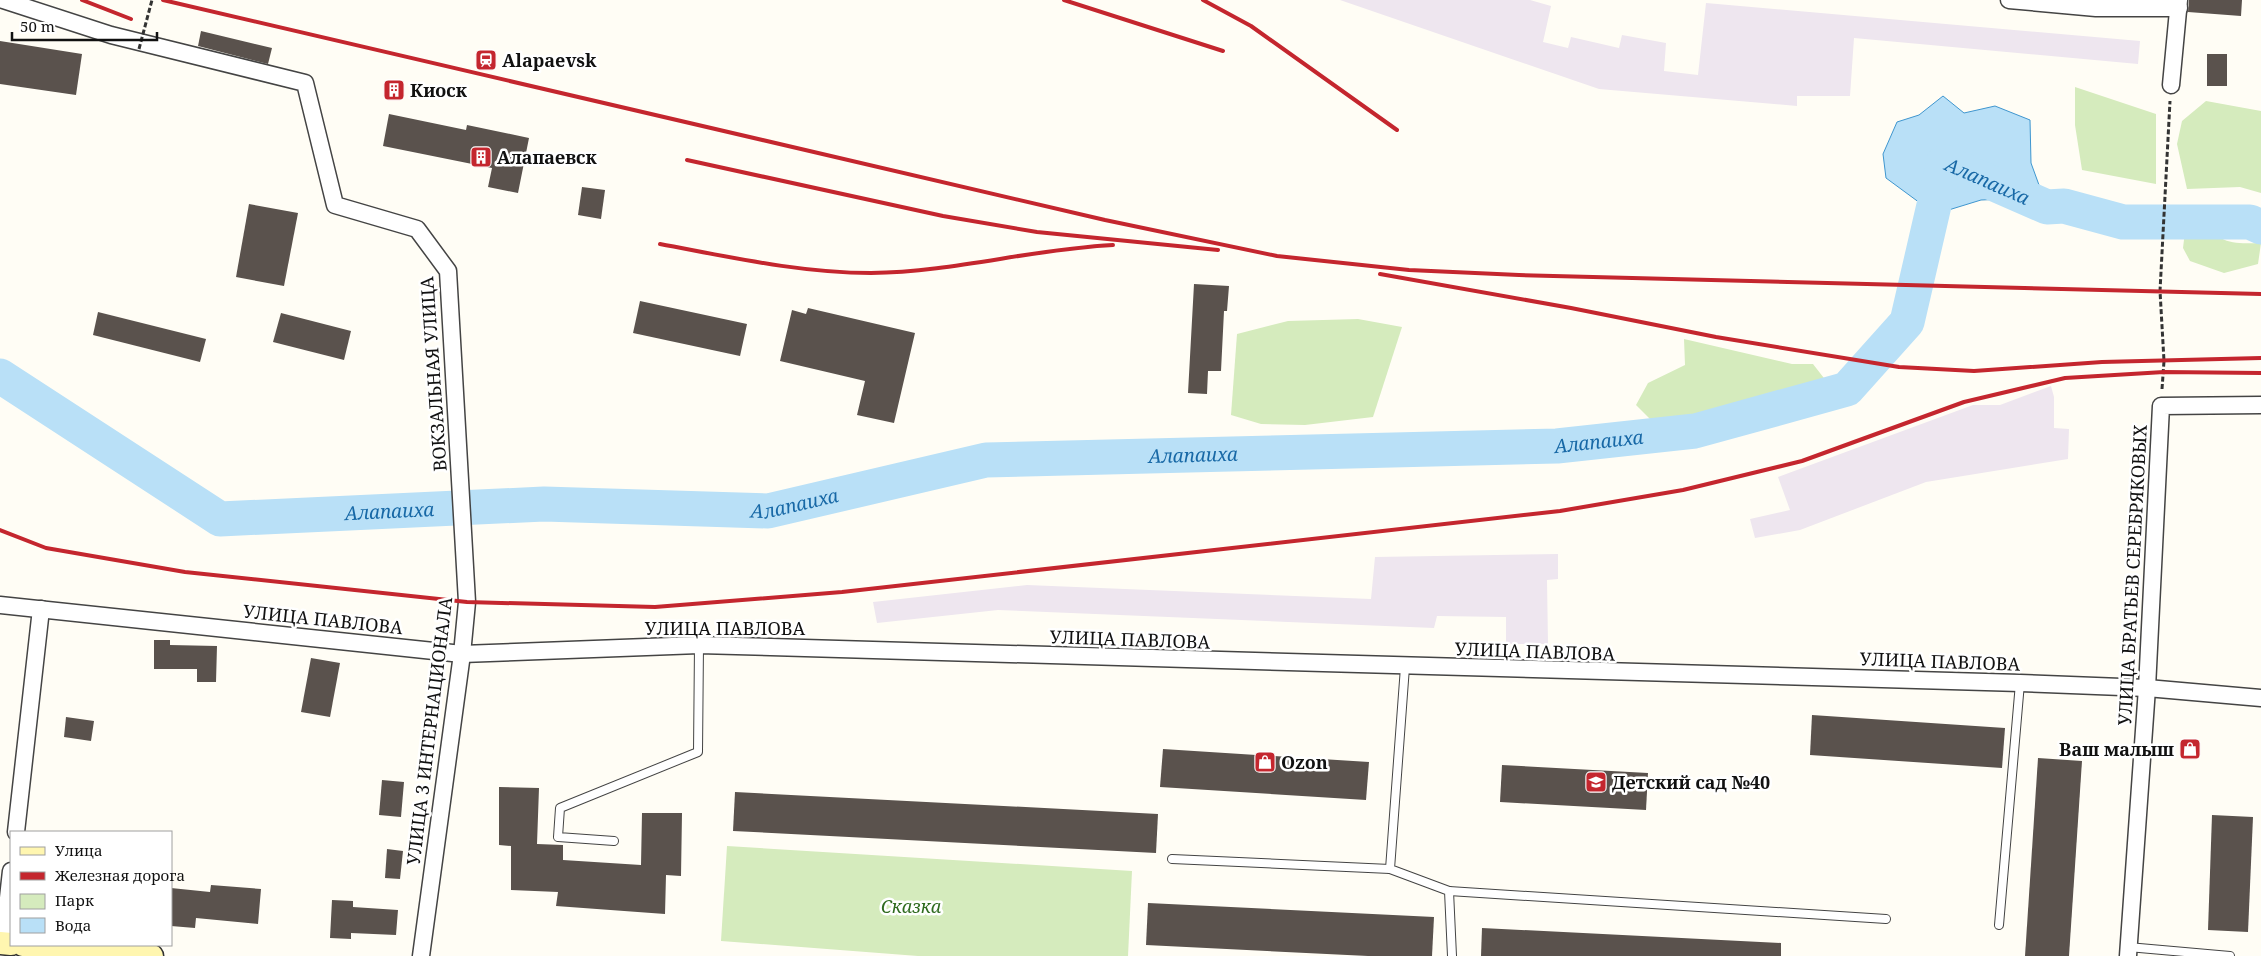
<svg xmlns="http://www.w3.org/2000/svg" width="2261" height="956" viewBox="0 0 2261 956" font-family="'Noto Serif',serif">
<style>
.industrial{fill:#eee6ef}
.green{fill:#d5ebbd}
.water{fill:#b9e0f7;stroke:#3f96cf}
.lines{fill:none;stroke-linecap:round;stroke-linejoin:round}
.river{stroke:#b9e0f7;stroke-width:35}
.building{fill:#5a524d}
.lane-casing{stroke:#444;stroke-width:10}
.street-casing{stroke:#444;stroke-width:19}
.secondary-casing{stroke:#333;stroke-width:25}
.path{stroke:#333;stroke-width:3;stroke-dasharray:5 2.5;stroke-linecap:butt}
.lane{stroke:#fff;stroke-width:8}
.street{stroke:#fff;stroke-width:16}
.secondary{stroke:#fff6b0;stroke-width:22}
.rail{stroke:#c4262e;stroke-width:4}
.path-bridge{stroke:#333;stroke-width:3;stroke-dasharray:5 2.5;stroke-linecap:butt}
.labels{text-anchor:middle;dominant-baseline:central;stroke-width:5;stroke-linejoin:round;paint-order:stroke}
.poi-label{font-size:18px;font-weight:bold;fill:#111;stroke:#fff;text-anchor:start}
.street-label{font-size:18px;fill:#111;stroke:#fff}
.park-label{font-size:18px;font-style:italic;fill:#2f6b1f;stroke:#fff}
.water-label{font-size:19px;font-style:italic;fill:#1768a6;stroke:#fff}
</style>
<rect width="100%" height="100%" fill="#fffdf5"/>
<!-- industrial -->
<g class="industrial">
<path d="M 1340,0 L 1530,0 L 1551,6 L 1543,42 L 1568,48 L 1571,37 L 1619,48 L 1622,35 L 1666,43 L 1664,71 L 1698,75 L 1706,3 L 2140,41 L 2138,64 L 1854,38 L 1850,96 L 1797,96 L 1797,106 L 1599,89 Z"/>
<path d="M 2051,386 L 2054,397 L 2054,428 L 2069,429 L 2068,459 L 1926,482 L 1800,530 L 1755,538 L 1750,519 L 1790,510 L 1778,477 L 1973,405 L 2000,405 Z"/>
<path d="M 1558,554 L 1558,579 L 1547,580 L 1548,644 L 1506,644 L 1506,617 L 1437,616 L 1434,628 L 998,610 L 877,623 L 873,602 L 1027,585 L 1371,599 L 1375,557 Z"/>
</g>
<!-- green -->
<g class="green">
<path d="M 2075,87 L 2156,114 L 2156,184 L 2082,170 L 2075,125 Z"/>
<path d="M 2206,101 L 2261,111 L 2261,193 L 2240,187 L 2187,189 L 2177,144 L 2182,121 Z"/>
<path d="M 2196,220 C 2214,225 2209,228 2221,238 C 2232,245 2249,243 2261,243 L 2258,264 L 2224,273 L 2190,261 L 2183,248 L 2186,223 Z"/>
<path d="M 1358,319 L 1402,327 L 1373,417 L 1305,425 L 1261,424 L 1231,415 L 1237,334 L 1288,321 Z"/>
<path d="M 1684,339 L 1792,364 L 1813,364 L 1827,382 L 1780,395 L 1740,411 L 1652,421 L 1636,405 L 1648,383 L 1685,365 Z"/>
<path d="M 727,846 L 1132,871 L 1128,956 L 918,956 L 721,941 Z"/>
</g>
<!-- water -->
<path class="water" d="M 1943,96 L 1964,113 L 1995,106 L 2030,120 L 2031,163 L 2047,207 L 2031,198 L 1981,200 L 1942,212 L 1920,203 L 1886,178 L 1883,154 L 1897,122 L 1919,115 Z"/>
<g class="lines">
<!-- river -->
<path class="river" id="s1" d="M 0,376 L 220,519 L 544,504 L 768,511 L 986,460 L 1557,446 L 1695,431 L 1847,389 L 1907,322 L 1944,162 L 2047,207 L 2064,206 L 2123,222 L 2250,222 L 2261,227"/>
</g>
<!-- building -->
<g class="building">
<path d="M 2189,0 L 2242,0 L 2241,16 L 2188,12 Z"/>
<path d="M 201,31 L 272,48 L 268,64 L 198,46 Z"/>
<path d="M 0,41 L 82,54 L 76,95 L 0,84 Z"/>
<rect x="2207" y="54" width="20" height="32"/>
<path d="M 389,114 L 466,130 L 467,125 L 529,138 L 518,193 L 488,187 L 492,168 L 383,146 Z"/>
<path d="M 582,187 L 605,190 L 601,219 L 578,215 Z"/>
<path d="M 249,204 L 298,213 L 284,286 L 236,277 Z"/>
<path d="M 1194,284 L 1229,286 L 1227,311 L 1224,311 L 1221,371 L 1208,371 L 1207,394 L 1188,393 Z"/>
<path d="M 640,301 L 747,324 L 740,356 L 633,333 Z"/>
<path d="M 808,308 L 915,333 L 894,423 L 857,415 L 865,381 L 780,361 L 792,310 L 806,314 Z"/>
<path d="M 98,312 L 206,339 L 200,362 L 93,335 Z"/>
<path d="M 281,313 L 351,331 L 344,360 L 273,342 Z"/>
<path d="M 154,640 L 170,640 L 170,645 L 217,646 L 216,682 L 197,682 L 197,669 L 154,669 Z"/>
<path d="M 311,658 L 340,663 L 330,717 L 301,712 Z"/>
<path d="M 1812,715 L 2005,728 L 2002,768 L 1810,755 Z"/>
<path d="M 66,717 L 94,721 L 91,741 L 64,737 Z"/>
<path d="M 1163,749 L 1369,762 L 1366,800 L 1160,787 Z"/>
<path d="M 2038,758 L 2082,761 L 2069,956 L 2025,956 Z"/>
<path d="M 1502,765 L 1648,773 L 1646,810 L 1500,802 Z"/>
<path d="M 382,780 L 404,782 L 401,817 L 379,815 Z"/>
<path d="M 499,787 L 539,788 L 537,844 L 563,845 L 563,860 L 641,865 L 642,813 L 682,813 L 681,876 L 666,875 L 665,914 L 556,906 L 558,892 L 511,890 L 511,846 L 499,845 Z"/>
<path d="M 735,792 L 1158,814 L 1156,853 L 733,831 Z"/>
<path d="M 2212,815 L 2253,817 L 2248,932 L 2208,930 Z"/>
<path d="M 387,849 L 403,851 L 400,879 L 385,878 Z"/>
<path d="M 211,885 L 261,889 L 258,924 L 196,918 L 195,928 L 171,926 L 171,888 L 210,892 Z"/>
<path d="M 332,900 L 353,901 L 353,907 L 398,910 L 396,935 L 351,933 L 351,939 L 330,938 Z"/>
<path d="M 1148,903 L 1434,917 L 1432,956 L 1368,956 L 1146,945 Z"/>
<path d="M 1482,928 L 1781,943 L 1781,956 L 1481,956 Z"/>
</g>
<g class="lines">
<!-- lane casing -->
<g class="lane-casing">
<g id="lane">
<path d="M 1405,667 L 1390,869 L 1449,891 L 1452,956"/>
<path d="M 614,841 L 558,837 L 560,808 L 698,752 L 699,645"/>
<path d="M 1172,859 L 1390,869"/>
<path d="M 1449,891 L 1886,919"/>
<path d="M 1999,925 L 2020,683"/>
<path d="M 2128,947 L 2230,956"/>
</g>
</g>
<!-- street casing -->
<g class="street-casing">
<g id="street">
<path d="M 3,0 L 111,35 L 305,83 L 335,205 L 417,229 L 448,271 L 467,602 L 462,654 L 421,956"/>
<path d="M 2009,0 L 2096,8 L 2179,8"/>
<path d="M 2171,85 L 2179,0"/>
<path d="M 0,605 L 462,654 L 699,645 L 2020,683 L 2147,688 L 2261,698"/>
<path d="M 16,832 L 41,609"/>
<path d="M 3,943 L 11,871"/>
<path d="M 2128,956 L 2147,688 L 2161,406 L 2261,405"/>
</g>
</g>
<!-- secondary casing -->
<g class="secondary-casing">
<g id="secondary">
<path d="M 0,943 L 11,944"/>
<path d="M 23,945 L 152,956"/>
</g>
</g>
<!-- path -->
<path class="path" d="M 2162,389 L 2164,361 L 2160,291 L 2170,101"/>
<!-- lane -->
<use href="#lane" class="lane"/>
<!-- street -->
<use href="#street" class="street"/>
<!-- secondary -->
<use href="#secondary" class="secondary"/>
<!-- rail -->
<g class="rail">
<path d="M 82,0 L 131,19"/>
<path d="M 163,0 L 1105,220 L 1277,256 L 1409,270 L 1519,275 L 2261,294"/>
<path d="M 1064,0 L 1223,51"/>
<path d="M 1203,0 L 1251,26 L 1397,130"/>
<path d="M 687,160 L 943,216 L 1037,232 L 1218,250"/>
<path d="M 660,244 C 730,257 800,273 871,273 C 953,272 1032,249 1113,245"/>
<path d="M 1380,274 L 1571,308 L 1716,337 L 1899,367 L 1974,371 L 2102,362 L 2261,358"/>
<path d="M 0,530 L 46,548 L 185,572 L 467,602 L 655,607 L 842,592 L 1560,511 L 1683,490 L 1802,461 L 1964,402 L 2065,378 L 2164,372 L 2261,373"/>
</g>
<!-- path-bridge -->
<path class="path-bridge" d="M 139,49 L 152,0"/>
</g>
<!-- icons -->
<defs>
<g id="station-square" transform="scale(1.125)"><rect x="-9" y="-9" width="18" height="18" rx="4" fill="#c4262e" stroke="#fff"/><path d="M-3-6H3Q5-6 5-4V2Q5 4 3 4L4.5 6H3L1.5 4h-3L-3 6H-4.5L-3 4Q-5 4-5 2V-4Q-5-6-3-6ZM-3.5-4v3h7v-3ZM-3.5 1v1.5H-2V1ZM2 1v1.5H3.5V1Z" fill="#fff"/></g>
<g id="building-square" transform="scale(1.125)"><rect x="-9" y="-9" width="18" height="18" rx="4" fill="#c4262e" stroke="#fff"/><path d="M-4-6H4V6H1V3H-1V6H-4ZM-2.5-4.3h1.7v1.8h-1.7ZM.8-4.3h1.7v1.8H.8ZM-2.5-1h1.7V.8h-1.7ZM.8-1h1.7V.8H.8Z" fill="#fff"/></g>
<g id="shop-square" transform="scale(1.125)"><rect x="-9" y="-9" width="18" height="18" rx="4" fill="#c4262e" stroke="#fff"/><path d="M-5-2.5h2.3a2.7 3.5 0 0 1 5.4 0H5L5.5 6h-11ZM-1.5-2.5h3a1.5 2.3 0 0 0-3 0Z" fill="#fff"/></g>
<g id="school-square" transform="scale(1.125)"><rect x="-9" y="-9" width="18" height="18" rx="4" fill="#c4262e" stroke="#fff"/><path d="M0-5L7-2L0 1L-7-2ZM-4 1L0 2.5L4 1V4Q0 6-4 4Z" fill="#fff"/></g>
</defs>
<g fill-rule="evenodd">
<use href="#station-square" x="486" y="60"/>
<use href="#building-square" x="394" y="90"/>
<use href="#building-square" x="481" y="157"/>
<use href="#shop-square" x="2190" y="749"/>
<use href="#shop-square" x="1265" y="762"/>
<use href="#school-square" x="1596" y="782"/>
</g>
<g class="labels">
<!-- poi labels -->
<g class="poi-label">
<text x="502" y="60">Alapaevsk</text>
<text x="410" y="90">Киоск</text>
<text x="497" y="157">Алапаевск</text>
<text x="2174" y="749" text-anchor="end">Ваш малыш</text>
<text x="1281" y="762">Ozon</text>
<text x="1612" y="782">Детский сад №40</text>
</g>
<!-- street labels -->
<g class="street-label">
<text transform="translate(433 374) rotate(-94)">ВОКЗАЛЬНАЯ УЛИЦА</text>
<text transform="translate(2132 575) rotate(-87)">УЛИЦА БРАТЬЕВ СЕРЕБРЯКОВЫХ</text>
<text transform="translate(323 619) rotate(6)">УЛИЦА ПАВЛОВА</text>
<text x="725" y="628">УЛИЦА ПАВЛОВА</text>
<text transform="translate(1130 639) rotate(2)">УЛИЦА ПАВЛОВА</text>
<text transform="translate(1535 651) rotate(2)">УЛИЦА ПАВЛОВА</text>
<text transform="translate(1940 661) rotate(2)">УЛИЦА ПАВЛОВА</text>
<text transform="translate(429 731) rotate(-83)">УЛИЦА 3 ИНТЕРНАЦИОНАЛА</text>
</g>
<!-- park labels -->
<g class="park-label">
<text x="911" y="906">Сказка</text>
</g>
<!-- water labels -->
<g class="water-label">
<text stroke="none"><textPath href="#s1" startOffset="2204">Алапаиха</textPath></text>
<text stroke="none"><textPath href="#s1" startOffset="1648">Алапаиха</textPath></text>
<text stroke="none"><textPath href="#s1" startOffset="1242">Алапаиха</textPath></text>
<text stroke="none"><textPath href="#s1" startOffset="838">Алапаиха</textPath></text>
<text stroke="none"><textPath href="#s1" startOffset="432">Алапаиха</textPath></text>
</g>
</g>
<!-- legend -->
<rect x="10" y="831" width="162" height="115" fill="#ffffff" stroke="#a0a0a0"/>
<rect x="20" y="847" width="25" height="8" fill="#fff6b0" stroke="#a0a0a0"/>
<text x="55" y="856" font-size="15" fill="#111111">Улица</text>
<rect x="20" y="872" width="25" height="8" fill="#c4262e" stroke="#a0a0a0"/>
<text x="55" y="881" font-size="15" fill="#111111">Железная дорога</text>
<rect x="20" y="894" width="25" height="15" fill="#d5ebbd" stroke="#a0a0a0"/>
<text x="55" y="906" font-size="15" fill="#111111">Парк</text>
<rect x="20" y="918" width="25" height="15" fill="#b9e0f7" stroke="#a0a0a0"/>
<text x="55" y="931" font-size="15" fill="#111111">Вода</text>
<!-- scale -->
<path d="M12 32v8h145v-8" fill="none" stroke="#111111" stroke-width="2.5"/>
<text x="20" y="32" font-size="15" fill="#111111" stroke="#ffffff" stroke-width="4" paint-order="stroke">50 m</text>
</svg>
